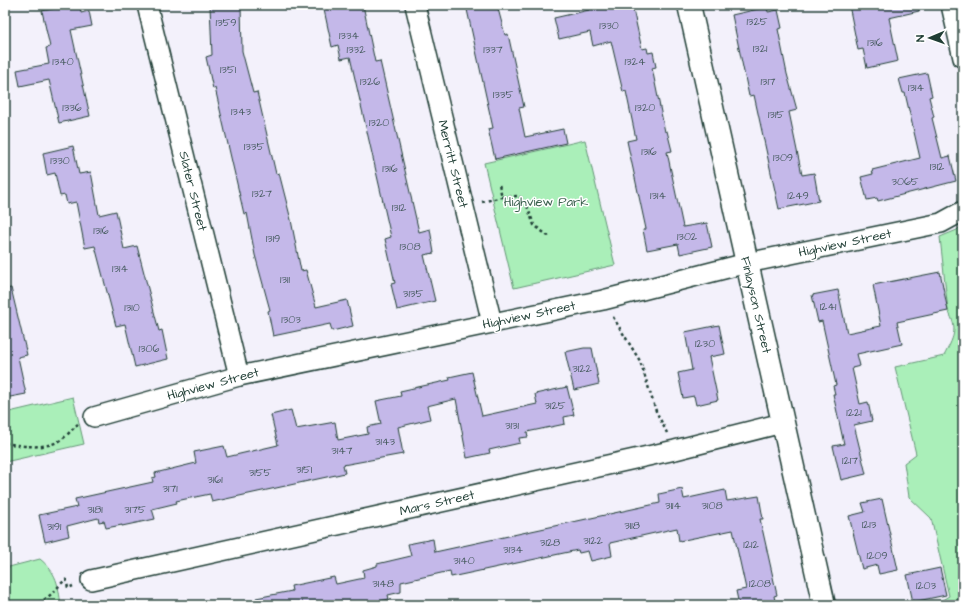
<svg xmlns="http://www.w3.org/2000/svg" width="968" height="610" viewBox="0 0 968 610" font-family="'Architects Daughter',sans-serif">
<style>
.green{fill:#aaefb9;stroke:#649676}
.building{fill:#c4b8e9;stroke:#1f3d34}
.lines{fill:none;stroke-linecap:round;stroke-linejoin:round}
.street-casing{stroke:#1f3d34;stroke-width:22}
.secondary-casing{stroke:#1f3d34;stroke-width:25}
.path{stroke:#1f3d34;stroke-width:2.5;stroke-dasharray:3 3;stroke-linecap:butt}
.street{stroke:#fff;stroke-width:19}
.secondary{stroke:#fff;stroke-width:22}
.labels{text-anchor:middle;dominant-baseline:central;stroke-width:3;stroke-linejoin:round;paint-order:stroke}
.number-label{font-size:11px;fill:#485c61}
.street-label{font-size:13px;fill:#1f3d34;stroke:#fff}
.park-label{font-size:13px;fill:#3b614f;stroke:#fff}
</style>
<rect width="100%" height="100%" fill="#f3f1fb"/>
<filter id="ink" filterUnits="userSpaceOnUse"><feTurbulence type="fractalNoise" baseFrequency=".025" numOctaves="2"/><feDisplacementMap in="SourceGraphic" scale="8" xChannelSelector="R" yChannelSelector="G"/><feConvolveMatrix kernelMatrix="1 2 1 2 8 2 1 2 1" color-interpolation-filters="sRGB"/></filter>
<g filter="url(#ink)">
<!-- green -->
<g class="green">
<path d="M 585,140 L 615,265 L 514,288 L 484,163 Z"/>
<path d="M 963,224 L 963,605 L 934,605 L 949,596 L 931,518 L 909,497 L 904,463 L 916,454 L 895,367 L 944,356 C 953,338 959,330 948,311 L 940,237 L 957,230 Z"/>
<path d="M 73,397 L 84,444 L 5,462 L 5,413 Z"/>
<path d="M 40,559 C 57,573 58,584 61,605 L 5,605 L 5,568 Z"/>
</g>
<!-- building -->
<g class="building">
<path d="M 72,5 L 80,5 L 81,13 L 89,11 L 92,26 L 71,30 L 90,116 L 59,123 L 49,80 L 20,86 L 17,70 L 49,64 L 46,48 L 50,47 L 42,11 Z"/>
<path d="M 210,5 L 241,5 L 242,51 L 253,93 L 257,92 L 276,174 L 279,173 L 291,220 L 301,271 L 306,270 L 316,307 L 347,300 L 353,326 L 332,331 L 330,324 L 273,336 L 268,311 L 270,310 L 255,255 L 247,213 L 244,214 L 215,88 L 213,89 L 206,57 L 212,55 Z"/>
<path d="M 323,5 L 363,5 L 375,62 L 380,61 L 419,232 L 430,229 L 434,253 L 424,255 L 435,301 L 397,310 L 391,284 L 395,283 L 385,239 L 391,237 L 350,57 L 341,59 L 338,45 L 332,47 Z"/>
<path d="M 466,5 L 497,5 L 505,35 L 508,34 L 524,107 L 519,108 L 525,137 L 563,129 L 566,143 L 495,159 L 488,129 L 493,128 Z"/>
<path d="M 588,5 L 632,5 L 642,49 L 647,48 L 648,53 L 653,52 L 656,67 L 652,68 L 665,132 L 667,131 L 672,151 L 667,152 L 683,227 L 707,223 L 712,247 L 680,254 L 678,244 L 647,250 L 643,230 L 646,229 L 627,141 L 636,139 L 626,91 L 623,92 L 611,41 L 593,46 L 590,32 L 559,39 L 554,18 L 589,10 Z"/>
<path d="M 849,5 L 918,5 L 919,11 L 889,18 L 898,61 L 867,68 L 863,49 L 858,50 Z"/>
<path d="M 767,7 L 768,12 L 778,10 L 782,28 L 778,29 L 787,74 L 797,110 L 789,112 L 802,175 L 814,173 L 819,201 L 779,209 L 754,95 L 749,96 L 732,15 Z"/>
<path d="M 927,73 L 932,96 L 929,97 L 934,117 L 932,118 L 942,158 L 950,156 L 956,181 L 878,201 L 877,198 L 867,200 L 861,177 L 873,174 L 872,170 L 920,158 L 905,93 L 903,93 L 899,79 Z"/>
<path d="M 73,146 L 79,174 L 91,172 L 99,215 L 116,211 L 124,249 L 137,246 L 159,331 L 162,330 L 168,359 L 135,367 L 125,324 L 116,326 L 95,246 L 85,248 L 76,202 L 67,204 L 65,195 L 60,196 L 55,173 L 47,175 L 43,153 Z"/>
<path d="M 940,272 L 948,311 L 897,322 L 902,344 L 857,354 L 860,366 L 852,368 L 860,404 L 868,402 L 872,421 L 854,425 L 866,474 L 841,480 L 833,446 L 844,444 L 833,394 L 835,394 L 833,386 L 836,385 L 822,321 L 818,322 L 812,295 L 838,290 L 847,333 L 881,326 L 873,285 Z"/>
<path d="M 11,288 L 27,355 L 18,357 L 26,394 L 5,398 L 5,289 Z"/>
<path d="M 719,325 L 725,354 L 709,357 L 718,400 L 696,405 L 694,396 L 683,398 L 678,373 L 692,370 L 685,332 Z"/>
<path d="M 584,348 L 592,348 L 599,384 L 574,390 L 565,352 Z"/>
<path d="M 472,372 L 482,416 L 537,404 L 535,394 L 567,387 L 574,415 L 564,417 L 565,424 L 527,432 L 528,437 L 519,438 L 520,443 L 489,450 L 490,453 L 467,458 L 456,399 L 427,406 L 430,419 L 398,427 L 403,454 L 343,465 L 345,473 L 212,502 L 210,494 L 176,501 L 177,503 L 152,509 L 155,519 L 122,526 L 122,525 L 106,528 L 104,521 L 99,522 L 98,518 L 67,526 L 69,536 L 45,542 L 39,515 L 77,507 L 75,499 L 153,482 L 152,478 L 156,477 L 155,473 L 196,463 L 194,452 L 224,446 L 227,457 L 278,445 L 271,415 L 291,410 L 296,429 L 335,422 L 338,440 L 368,434 L 367,427 L 381,424 L 376,401 L 401,396 L 400,391 L 450,380 L 449,377 Z"/>
<path d="M 682,489 L 684,499 L 725,490 L 727,501 L 759,496 L 763,519 L 760,519 L 777,595 L 774,596 L 776,605 L 739,605 L 736,591 L 746,589 L 733,530 L 679,541 L 677,528 L 610,543 L 612,556 L 591,561 L 588,551 L 579,553 L 578,550 L 451,577 L 450,571 L 401,582 L 401,592 L 388,595 L 389,599 L 362,605 L 257,605 L 256,598 L 292,591 L 291,586 L 334,577 L 336,584 L 364,578 L 363,570 L 377,566 L 377,564 L 411,556 L 408,544 L 433,539 L 435,552 L 660,503 L 659,494 Z"/>
<path d="M 882,499 L 898,570 L 879,574 L 877,565 L 862,569 L 849,516 L 865,512 L 862,503 Z"/>
<path d="M 940,568 L 946,595 L 913,602 L 907,575 Z"/>
</g>
<g class="lines">
<!-- street casing -->
<g class="street-casing">
<g id="street">
<path d="M 147,5 L 239,376"/>
<path d="M 415,5 L 492,323"/>
<path d="M 951,5 L 963,58"/>
<path d="M 94,417 L 239,376 L 603,300 L 747,263 L 941,223 L 963,211"/>
<path d="M 91,580 L 675,450 L 782,423"/>
</g>
</g>
<!-- secondary casing -->
<g class="secondary-casing">
<path id="secondary" d="M 689,5 L 824,605"/>
</g>
<!-- path -->
<g class="path">
<path d="M 502,197 L 519,196 L 526,203 L 534,225 L 548,236 L 548,239"/>
<path d="M 482,202 L 502,197 L 499,184"/>
<path d="M 613,317 L 640,361 L 656,411 L 667,433"/>
<path d="M 5,443 C 23,446 45,450 61,440 C 67,436 72,429 78,424"/>
<path d="M 66,579 L 68,588 L 73,586"/>
<path d="M 33,605 C 50,599 54,590 66,579"/>
</g>
<!-- street -->
<use href="#street" class="street"/>
<!-- secondary -->
<use href="#secondary" class="secondary"/>
</g>
</g>
<g class="labels">
<!-- number labels -->
<g class="number-label">
<text x="757" y="21">1325</text>
<text x="226" y="22">1359</text>
<text x="609" y="25">1330</text>
<text x="349" y="35">1334</text>
<text x="875" y="42">1316</text>
<text x="760" y="48">1321</text>
<text x="356" y="49">1332</text>
<text x="493" y="49">1337</text>
<text x="63" y="61">1340</text>
<text x="635" y="61">1324</text>
<text x="228" y="69">1351</text>
<text x="370" y="81">1326</text>
<text x="768" y="81">1317</text>
<text x="916" y="87">1314</text>
<text x="503" y="94">1335</text>
<text x="72" y="107">1336</text>
<text x="645" y="107">1320</text>
<text x="241" y="111">1343</text>
<text x="776" y="114">1315</text>
<text x="379" y="122">1320</text>
<text x="254" y="146">1335</text>
<text x="649" y="151">1316</text>
<text x="783" y="157">1309</text>
<text x="60" y="160">1330</text>
<text x="937" y="166">1312</text>
<text x="390" y="168">1316</text>
<text x="905" y="181">3065</text>
<text x="262" y="193">1327</text>
<text x="658" y="195">1314</text>
<text x="798" y="195">1249</text>
<text x="399" y="207">1312</text>
<text x="101" y="230">1316</text>
<text x="687" y="236">1302</text>
<text x="273" y="238">1319</text>
<text x="410" y="246">1308</text>
<text x="120" y="268">1314</text>
<text x="285" y="279">1311</text>
<text x="413" y="293">3135</text>
<text x="828" y="306">1241</text>
<text x="132" y="307">1310</text>
<text x="291" y="319">1303</text>
<text x="705" y="343">1230</text>
<text x="149" y="348">1306</text>
<text x="582" y="368">3122</text>
<text x="555" y="405">3125</text>
<text x="854" y="412">1221</text>
<text x="512" y="425">3131</text>
<text x="385" y="441">3143</text>
<text x="342" y="450">3147</text>
<text x="850" y="460">1217</text>
<text x="304" y="469">3151</text>
<text x="260" y="472">3155</text>
<text x="215" y="479">3161</text>
<text x="170" y="488">3171</text>
<text x="673" y="505">3114</text>
<text x="712" y="505">3108</text>
<text x="95" y="509">3181</text>
<text x="135" y="509">3175</text>
<text x="869" y="524">1213</text>
<text x="632" y="525">3118</text>
<text x="54" y="526">3191</text>
<text x="593" y="540">3122</text>
<text x="550" y="542">3128</text>
<text x="751" y="544">1212</text>
<text x="513" y="549">3134</text>
<text x="877" y="555">1209</text>
<text x="464" y="560">3140</text>
<text x="383" y="583">3148</text>
<text x="760" y="583">1208</text>
<text x="926" y="585">1203</text>
</g>
<!-- street labels -->
<g class="street-label">
<text transform="translate(453 164) rotate(76)">Merritt Street</text>
<text transform="translate(193 191) rotate(76)">Slater Street</text>
<text transform="translate(845 243) rotate(-12)">Highview Street</text>
<text transform="translate(756 305) rotate(77)">Finlayson Street</text>
<text transform="translate(529 315) rotate(-12)">Highview Street</text>
<text transform="translate(213 384) rotate(-15)">Highview Street</text>
<text transform="translate(437 503) rotate(-13)">Mars Street</text>
</g>
<!-- park labels -->
<g class="park-label">
<text x="546" y="202">Highview Park</text>
</g>
</g>
<!-- margin -->
<rect width="968" height="610" fill="none" stroke="#fff" stroke-width="20"/>
<rect x="10" y="10" width="948" height="590" fill="none" stroke="#1f3d34" stroke-width="1.5" filter="url(#ink)"/>
<!-- north arrow -->
<g transform="translate(930 38) rotate(268)" stroke="#ffffff" stroke-width="3" paint-order="stroke">
<path d="M0-3L7 15L0 10L-7 15Z" fill="#1f3d34"/>
<text y="-6" font-size="11" font-weight="bold" text-anchor="middle" fill="#1f3d34">N</text>
</g>
</svg>
